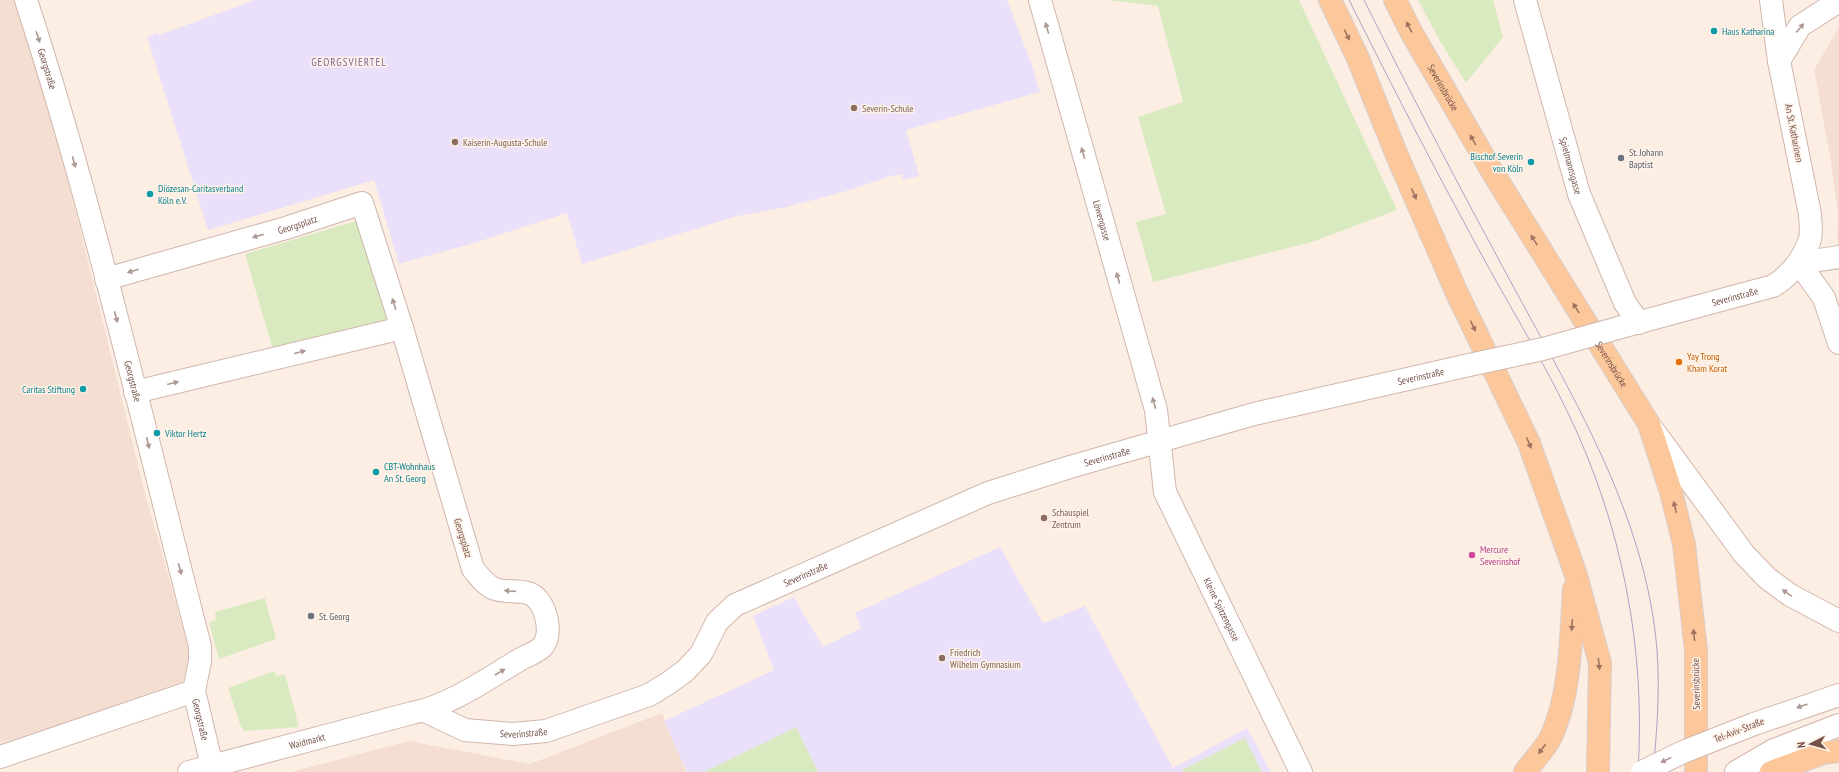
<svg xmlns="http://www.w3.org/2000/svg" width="1839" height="772" viewBox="0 0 1839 772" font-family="'PT Sans Narrow',sans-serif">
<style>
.residential{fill:#f4ded1}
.education{fill:#ebe0f9}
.green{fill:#d9eac1}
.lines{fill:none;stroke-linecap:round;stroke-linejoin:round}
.minor-casing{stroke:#d0b6ac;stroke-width:24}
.secondary-casing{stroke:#d3b5a9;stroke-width:24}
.primary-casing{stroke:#d8cecc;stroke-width:24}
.minor{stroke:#fff;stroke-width:22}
.secondary{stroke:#fff;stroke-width:22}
.primary{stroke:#fcc79a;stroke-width:22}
.tram{stroke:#afa2c6;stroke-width:1}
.minor-bridge-casing{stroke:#d0b6ac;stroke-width:24;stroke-linecap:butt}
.secondary-bridge-casing{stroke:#d3b5a9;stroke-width:24;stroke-linecap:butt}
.minor-bridge{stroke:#fff;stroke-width:22}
.secondary-bridge{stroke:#fff;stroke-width:22}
.oneway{fill:#9e7461}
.oneway2{fill:#ac9792}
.culture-dot{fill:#0f9aa8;stroke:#fff3e9;stroke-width:1.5}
.education-dot{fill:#8d6e63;stroke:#fff3e9;stroke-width:1.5}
.worship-dot{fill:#6b7280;stroke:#fff3e9;stroke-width:1.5}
.food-dot{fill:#e8710a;stroke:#fff3e9;stroke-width:1.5}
.hotel-dot{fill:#d1479c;stroke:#fff3e9;stroke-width:1.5}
.labels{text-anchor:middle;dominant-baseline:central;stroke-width:3;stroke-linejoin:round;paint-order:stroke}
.culture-label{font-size:10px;fill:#0d838f;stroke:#fff3e9;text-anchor:start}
.street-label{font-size:10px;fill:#755149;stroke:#fff3e9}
.education-label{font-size:10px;fill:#785e54;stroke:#fff3e9;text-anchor:start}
.worship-label{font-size:10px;fill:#5b616d;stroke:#fff3e9;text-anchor:start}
.food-label{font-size:10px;fill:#c56008;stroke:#fff3e9;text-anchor:start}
.hotel-label{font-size:10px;fill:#b23c85;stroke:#fff3e9;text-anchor:start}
.neighbourhood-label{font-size:11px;letter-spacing:1px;fill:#7e6498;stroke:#fff3e9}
</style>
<rect width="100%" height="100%" fill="#fceee3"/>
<!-- residential -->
<g class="residential">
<path d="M 0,0 L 17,0 L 44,83 L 145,493 L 191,657 L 181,686 L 0,743 Z"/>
<path d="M 1839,27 L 1839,286 L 1837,234 L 1838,213 L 1830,156 L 1814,70 Z"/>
<path d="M 662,713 L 686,772 L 291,772 L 409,741 L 530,764 Z"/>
</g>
<!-- education -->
<g class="education">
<path d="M 255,0 L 1007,0 L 1032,65 L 1040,92 L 906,130 L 919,176 L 903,180 L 902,174 L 891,176 L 850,190 L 787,207 L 737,216 L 582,264 L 567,213 L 474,243 L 399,264 L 374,180 L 208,230 L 147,37 L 156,33 L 159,35 Z"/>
<path d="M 1000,547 L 1043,623 L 1085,606 L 1173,768 L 1247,728 L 1271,772 L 687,772 L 664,721 L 774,670 L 753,616 L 794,597 L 823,647 L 861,628 L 855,613 Z"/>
</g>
<!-- green -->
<g class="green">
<path d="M 1108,0 L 1299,0 L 1397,210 L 1312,242 L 1153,282 L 1136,222 L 1166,214 L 1138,117 L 1183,102 L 1158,6 Z"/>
<path d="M 1418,0 L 1493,0 L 1503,37 L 1466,83 L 1440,41 Z"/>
<path d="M 366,218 L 399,318 L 273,350 L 245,254 Z"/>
<path d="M 265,598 L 276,639 L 219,659 L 209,622 L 216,620 L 215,612 Z"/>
<path d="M 275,671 L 276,676 L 285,674 L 299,727 L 244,731 L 240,724 L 228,688 Z"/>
<path d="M 796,727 L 818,772 L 704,772 Z"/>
<path d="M 1245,738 L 1262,772 L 1183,772 L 1182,770 Z"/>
</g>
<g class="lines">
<!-- minor casing -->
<g class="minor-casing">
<g id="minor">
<path id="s1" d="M 26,0 C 95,212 144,430 200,646 L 200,661 L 194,691 L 212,766"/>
<path id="s2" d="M 1040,0 L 1156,410 L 1165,492 L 1301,772"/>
<path id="s3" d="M 1525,0 L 1579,194 L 1625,303 L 1639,323"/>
<path d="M 1779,61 L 1800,26 L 1839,1"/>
<path d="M 1799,263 L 1824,298 L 1839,343"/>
<path d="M 1799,263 L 1839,257"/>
<path id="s4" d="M 106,279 L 286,228 L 362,203 L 402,328 L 135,392"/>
<path id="s5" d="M 1618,328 L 1773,286 C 1791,275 1803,260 1810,239 C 1812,231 1810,221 1810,214 L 1779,61 L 1771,0"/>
<path id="s6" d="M 425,711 L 465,730 L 513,734 L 546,731 L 649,695 L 667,684 L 685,671 L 701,654 L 717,622 L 735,605 L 988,493 L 1070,467 L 1254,414 L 1469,365"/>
<path d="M 0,757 L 194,691"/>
<path id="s7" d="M 189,772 L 412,713 C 447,707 489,678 519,660 C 526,656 538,652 543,646 C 552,634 547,611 538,600 C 528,587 509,594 495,589 C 486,586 479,576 473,569 L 402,328"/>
</g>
</g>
<!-- secondary casing -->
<g class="secondary-casing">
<g id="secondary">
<path d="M 1653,430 L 1744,554 L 1767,578 L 1790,595 L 1839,621"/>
<path d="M 1754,724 L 1839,695"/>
<path d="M 1736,772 L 1774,750 L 1839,725"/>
</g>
</g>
<!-- primary casing -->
<g class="primary-casing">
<g id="primary">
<path d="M 1330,0 L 1357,56 L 1398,158 L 1456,291 L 1529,443 L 1575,572 L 1600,663 L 1598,772"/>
<path id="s8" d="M 1395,0 L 1410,30 L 1493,173 L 1649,424 L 1671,492 L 1684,544 L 1696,650 L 1696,772"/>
<path d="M 1525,772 C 1533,761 1545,749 1551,737 C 1571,694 1571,636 1574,589"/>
<path d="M 1771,772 L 1823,753 L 1839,751"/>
</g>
</g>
<!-- minor -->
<use href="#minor" class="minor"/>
<!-- secondary -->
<use href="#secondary" class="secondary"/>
<!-- primary -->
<use href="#primary" class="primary"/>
<!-- tram -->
<g class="tram">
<path d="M 1349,0 C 1391,84 1434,168 1479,250 C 1508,304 1542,358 1568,413 C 1622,525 1646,648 1638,772"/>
<path d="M 1364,0 C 1410,92 1457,183 1506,273 C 1569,391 1646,513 1657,650 C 1660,691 1657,731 1653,772"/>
</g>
<!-- minor-bridge casing -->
<g class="minor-bridge-casing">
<path id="minor-bridge" d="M 1469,365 L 1543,349 L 1618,328"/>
</g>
<!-- secondary-bridge casing -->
<g class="secondary-bridge-casing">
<path id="secondary-bridge" d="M 1642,772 L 1683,752 L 1754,724"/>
</g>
<!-- minor-bridge -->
<use href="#minor-bridge" class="minor-bridge"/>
<!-- secondary-bridge -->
<use href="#secondary-bridge" class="secondary-bridge"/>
</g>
<!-- one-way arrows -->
<defs><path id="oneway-solid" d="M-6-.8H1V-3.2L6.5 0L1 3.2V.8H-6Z"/></defs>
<g class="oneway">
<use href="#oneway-solid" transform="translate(1409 27) rotate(-118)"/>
<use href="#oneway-solid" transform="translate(1347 35) rotate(64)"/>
<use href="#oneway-solid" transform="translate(1473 140) rotate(-120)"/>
<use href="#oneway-solid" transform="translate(1414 194) rotate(66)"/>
<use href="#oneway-solid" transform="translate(1534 240) rotate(-122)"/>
<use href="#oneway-solid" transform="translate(1576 308) rotate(-122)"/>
<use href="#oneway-solid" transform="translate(1473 326) rotate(64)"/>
<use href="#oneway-solid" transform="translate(1529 443) rotate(67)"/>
<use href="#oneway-solid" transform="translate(1675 507) rotate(-104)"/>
<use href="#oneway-solid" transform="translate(1572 625) rotate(94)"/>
<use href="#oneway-solid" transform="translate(1694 635) rotate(-96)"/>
<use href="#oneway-solid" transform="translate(1599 664) rotate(84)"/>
<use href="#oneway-solid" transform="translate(1542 749) rotate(127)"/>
</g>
<g class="oneway2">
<use href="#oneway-solid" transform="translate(1047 28) rotate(-106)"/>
<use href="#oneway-solid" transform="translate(1800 28) rotate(-49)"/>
<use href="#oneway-solid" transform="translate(38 37) rotate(72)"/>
<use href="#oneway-solid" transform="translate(1083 153) rotate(-106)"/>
<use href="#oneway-solid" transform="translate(74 162) rotate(75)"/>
<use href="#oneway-solid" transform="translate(258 236) rotate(164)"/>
<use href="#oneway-solid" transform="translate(133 271) rotate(164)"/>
<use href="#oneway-solid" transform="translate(1118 278) rotate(-106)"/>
<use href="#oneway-solid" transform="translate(394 304) rotate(-108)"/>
<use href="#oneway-solid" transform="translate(116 317) rotate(75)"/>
<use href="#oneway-solid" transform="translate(300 352) rotate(-14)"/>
<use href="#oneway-solid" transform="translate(173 383) rotate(-14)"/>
<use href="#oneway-solid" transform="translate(1154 403) rotate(-106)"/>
<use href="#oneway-solid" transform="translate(148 443) rotate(76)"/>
<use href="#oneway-solid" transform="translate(180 569) rotate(75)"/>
<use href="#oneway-solid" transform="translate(510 591) rotate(-176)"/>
<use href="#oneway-solid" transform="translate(1787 593) rotate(-145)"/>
<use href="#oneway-solid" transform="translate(500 672) rotate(-30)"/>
<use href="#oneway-solid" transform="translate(1802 706) rotate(160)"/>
<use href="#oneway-solid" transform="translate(1666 760) rotate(154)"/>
</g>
<!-- markers -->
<g class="culture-dot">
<circle cx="1714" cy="31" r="4"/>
<circle cx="1531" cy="162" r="4"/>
<circle cx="150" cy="194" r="4"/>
<circle cx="83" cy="389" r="4"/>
<circle cx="157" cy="433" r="4"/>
<circle cx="376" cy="472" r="4"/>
</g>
<g class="education-dot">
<circle cx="854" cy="108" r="4"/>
<circle cx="455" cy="142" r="4"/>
<circle cx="1044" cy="518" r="4"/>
<circle cx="942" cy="658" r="4"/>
</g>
<g class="worship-dot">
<circle cx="1621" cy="158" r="4"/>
<circle cx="311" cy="616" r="4"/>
</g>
<circle class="food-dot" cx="1679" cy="362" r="4"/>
<circle class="hotel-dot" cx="1472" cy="555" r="4"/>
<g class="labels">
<!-- culture labels -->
<g class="culture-label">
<text x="1722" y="31">Haus Katharina</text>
<text x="1523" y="156" text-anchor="end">Bischof Severin<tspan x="1523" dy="12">von Köln</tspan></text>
<text x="158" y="188">Diözesan-Caritasverband<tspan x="158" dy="12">Köln e.V.</tspan></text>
<text x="75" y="389" text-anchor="end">Caritas Stiftung</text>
<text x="165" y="433">Viktor Hertz</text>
<text x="384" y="466">CBT-Wohnhaus<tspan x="384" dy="12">An St. Georg</tspan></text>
</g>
<!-- street labels -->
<g class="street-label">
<text stroke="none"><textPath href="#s1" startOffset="72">Georgstraße</textPath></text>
<text stroke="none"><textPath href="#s8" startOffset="100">Severinsbrücke</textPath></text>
<text transform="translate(1794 133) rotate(79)">An St. Katharinen</text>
<text stroke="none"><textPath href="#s3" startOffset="172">Spielmannsgasse</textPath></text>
<text stroke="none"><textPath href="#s2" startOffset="229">Löwengasse</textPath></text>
<text stroke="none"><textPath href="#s4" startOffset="199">Georgsplatz</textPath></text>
<text stroke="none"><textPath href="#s5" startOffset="121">Severinstraße</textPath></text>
<text stroke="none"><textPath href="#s8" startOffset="424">Severinsbrücke</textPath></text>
<text stroke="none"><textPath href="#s6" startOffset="1087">Severinstraße</textPath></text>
<text stroke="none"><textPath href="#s1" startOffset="396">Georgstraße</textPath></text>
<text stroke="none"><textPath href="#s6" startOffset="763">Severinstraße</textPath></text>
<text transform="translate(463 538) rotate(73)">Georgsplatz</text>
<text stroke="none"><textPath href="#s6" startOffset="439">Severinstraße</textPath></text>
<text stroke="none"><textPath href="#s2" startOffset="639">Kleine Spitzengasse</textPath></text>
<text transform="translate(1696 684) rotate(-91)">Severinsbrücke</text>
<text stroke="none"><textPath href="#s1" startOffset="744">Georgstraße</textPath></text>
<text stroke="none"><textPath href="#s6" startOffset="103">Severinstraße</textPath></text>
<text transform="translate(1739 730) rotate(-21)">Tel-Aviv-Straße</text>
<text stroke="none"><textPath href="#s7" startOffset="122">Waidmarkt</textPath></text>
</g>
<!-- education labels -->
<g class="education-label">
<text x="862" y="108">Severin-Schule</text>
<text x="463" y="142">Kaiserin-Augusta-Schule</text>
<text x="1052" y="512">Schauspiel<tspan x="1052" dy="12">Zentrum</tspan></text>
<text x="950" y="652">Friedrich<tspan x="950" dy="12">Wilhelm Gymnasium</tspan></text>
</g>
<!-- worship labels -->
<g class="worship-label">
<text x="1629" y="152">St. Johann<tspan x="1629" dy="12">Baptist</tspan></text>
<text x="319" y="616">St. Georg</text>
</g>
<!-- food labels -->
<g class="food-label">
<text x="1687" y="356">Yay Trong<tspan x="1687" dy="12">Kham Korat</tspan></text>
</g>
<!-- hotel labels -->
<g class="hotel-label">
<text x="1480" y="549">Mercure<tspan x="1480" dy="12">Severinshof</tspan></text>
</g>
<!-- neighbourhood labels -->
<g class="neighbourhood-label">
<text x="349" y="62">GEORGSVIERTEL</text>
</g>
</g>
<!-- north arrow -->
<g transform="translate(1811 744) rotate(264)" stroke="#fff3e9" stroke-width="3" paint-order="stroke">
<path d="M0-3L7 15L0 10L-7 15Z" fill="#755149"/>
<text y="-6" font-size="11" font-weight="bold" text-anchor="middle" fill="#755149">N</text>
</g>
</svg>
